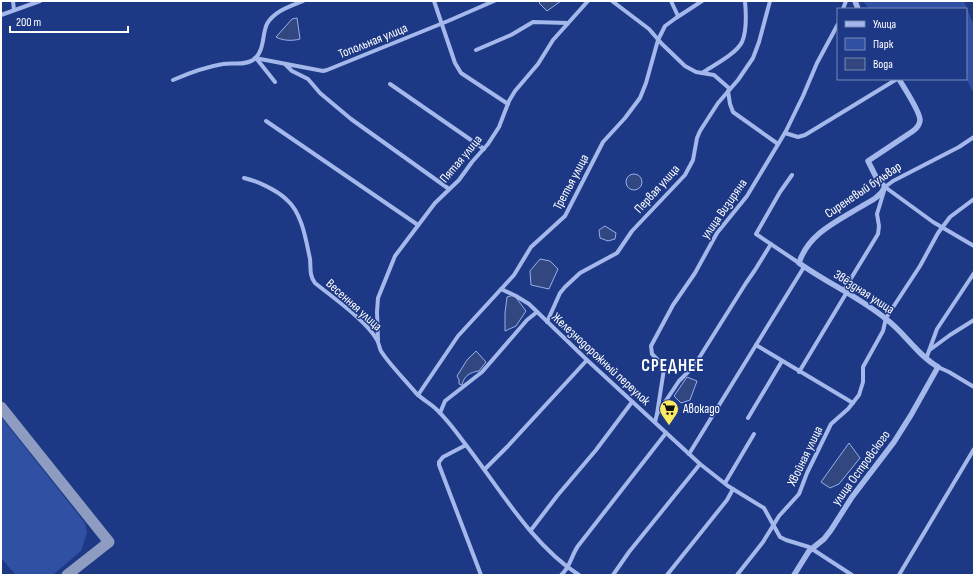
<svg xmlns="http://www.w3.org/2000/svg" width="975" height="576" viewBox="0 0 975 576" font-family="'Sofia Sans Condensed',sans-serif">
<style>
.green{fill:#3050a3}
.water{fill:#324780;stroke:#97b0ec}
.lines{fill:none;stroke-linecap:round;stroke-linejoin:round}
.taxiway{stroke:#8e9cc2;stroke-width:11}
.minor{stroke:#a4b8eb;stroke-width:4}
.tertiary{stroke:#a4b8eb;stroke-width:5.5}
.labels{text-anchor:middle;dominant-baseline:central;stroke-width:3;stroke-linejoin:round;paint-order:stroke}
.street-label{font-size:13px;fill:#fff;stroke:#1d3885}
.poi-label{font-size:13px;fill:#fff;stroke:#1d3885;text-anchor:start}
.district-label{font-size:17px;font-weight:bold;letter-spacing:1px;fill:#fff;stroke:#1d3885}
</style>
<rect width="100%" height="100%" fill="#1d3885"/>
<!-- green -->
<g class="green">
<path d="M 863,1 L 964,1 L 974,26 L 974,91 L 973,92 L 966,78 L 966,9 L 869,9 Z"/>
<path d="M 1,417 L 85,523 L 87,533 L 81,551 L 55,573 L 52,575 L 16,575 L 1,558 Z"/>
</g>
<!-- water -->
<g class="water">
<path d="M 541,1 L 561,1 L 547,11 L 539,3 Z"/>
<path d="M 297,18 L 300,39 C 293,41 283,41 276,37 L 292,19 Z"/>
<circle cx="634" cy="182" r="8"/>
<path d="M 605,226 L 616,233 L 615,239 L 608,241 L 600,238 L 599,230 Z"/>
<path d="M 540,259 L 550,261 L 558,269 L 549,289 L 531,285 L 530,271 Z"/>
<path d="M 514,295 L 526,311 L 516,326 L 505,331 L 505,313 L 507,297 Z"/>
<path d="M 476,351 L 486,362 L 479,371 C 470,372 464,376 462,385 L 459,384 L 459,380 L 457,376 L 467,360 Z"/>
<path d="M 687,377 L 697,381 L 690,400 L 681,403 L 674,396 Z"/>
<path d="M 849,443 L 860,458 L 839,484 L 830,488 L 821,482 Z"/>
</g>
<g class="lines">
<!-- taxiway -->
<path class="taxiway" d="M 1,407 L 109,542 L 67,575"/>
<!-- minor -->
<g class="minor">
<path d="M 13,1 L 14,10"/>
<path d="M 434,1 L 455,63 L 461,73 L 508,104"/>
<path d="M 612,1 L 649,29 L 662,44 L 685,66 L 696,72 L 714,75 L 730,89"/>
<path d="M 671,1 L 678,16"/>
<path d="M 843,9 L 846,1"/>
<path d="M 1,15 L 40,1"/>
<path d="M 476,50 L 511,35 L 533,22 L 568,23"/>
<path d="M 255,58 L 323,71 L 327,70 L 448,21 L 494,1"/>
<path d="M 256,58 L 275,82"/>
<path d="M 285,64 L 292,71 L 308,79 L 320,93 L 351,119 L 449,189"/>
<path d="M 702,73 C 714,65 736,54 742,42 C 747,31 746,12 745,1"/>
<path d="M 173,80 C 189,73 205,67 223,64 C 233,62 244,66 253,60 C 265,52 262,33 267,24 C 274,11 291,6 303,1"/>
<path d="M 390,84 L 484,149"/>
<path d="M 728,91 L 730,104 L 733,112 L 778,144"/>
<path d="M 266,121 L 418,225"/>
<path d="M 785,133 L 798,137 L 805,135 L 897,79"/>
<path d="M 792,175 L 780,192 L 756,234 L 799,263"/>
<path d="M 244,178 C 257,181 277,190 287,200 C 302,213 306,240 310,259 C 311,268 309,275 315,283 C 332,297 367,321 377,340 C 379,343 379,347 381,351 C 389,364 406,381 416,393 C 422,399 429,403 435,408 C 447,419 457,433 466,445 C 500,489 532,545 579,575"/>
<path d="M 885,187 L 933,222 L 974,246"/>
<path d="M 885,187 L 893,181 L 959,147 L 974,137"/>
<path d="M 501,289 L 516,296 L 529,304 L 587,360 L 700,464 L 728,486 L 764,508 L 780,537 L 786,540 L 809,547 L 852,575"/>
<path d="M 844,290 L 878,234 L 879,226 L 877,214 L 884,191"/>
<path d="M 547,322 L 560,293 L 565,287 L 580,273 L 617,253 L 632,231 L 685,175 L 693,160 L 697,138 L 700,131 L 718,103 L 738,80 L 753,58 L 759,42 L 770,1"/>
<path d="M 378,340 L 377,312 L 378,298 L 395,256 L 435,203 L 459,180 L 472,162 L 488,144 L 499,127 L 509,101 L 515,91 L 538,64 L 553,40 L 588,1"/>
<path d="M 756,345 L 853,403"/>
<path d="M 931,349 L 950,335 L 974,320"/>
<path d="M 926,359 L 937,329 L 974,273"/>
<path d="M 938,367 L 949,372 L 974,387"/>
<path d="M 799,372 L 847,292"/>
<path d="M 418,395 L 458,336 L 514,275 L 531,247 L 565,216 L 603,142 L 625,118 L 640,98 L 646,83 L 658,40 L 665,26 L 676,18 L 702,1"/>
<path d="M 440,413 L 445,401 L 482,372 L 527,320 L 537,312"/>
<path d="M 657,414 L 664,369 L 660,362 L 652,354 L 651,346 L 673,305 L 695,273 L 717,233 L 747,196 L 786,131 L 803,96 L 817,63 L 838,24"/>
<path d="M 748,418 L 782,361"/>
<path d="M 655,422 L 657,414 L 679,381 L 694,366 L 746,283 L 755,270 L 771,244"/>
<path d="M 466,445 L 443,457 L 439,462 L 439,465 L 481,575"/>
<path d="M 689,454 L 804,267"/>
<path d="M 485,469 L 508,446 L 587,360"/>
<path d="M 725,483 L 754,434"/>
<path d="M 531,530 L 557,496 L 596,450 L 632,402"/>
<path d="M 561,575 C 570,568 571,556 578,546 L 666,433"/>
<path d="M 613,575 L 629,552 L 700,464"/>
<path d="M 667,575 L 727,500 L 733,489"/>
<path d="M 737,575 L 763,542 L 779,516 L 799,494 L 807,473 L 831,424 L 848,409 L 859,395 L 863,382 L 863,367 L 883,331 L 886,318 L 920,266 L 938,233 L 950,217 L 974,199"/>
<path d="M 899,575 L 974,449"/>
</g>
<!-- tertiary -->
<g class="tertiary">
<path d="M 855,1 L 858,9"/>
<path d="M 794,575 L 809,551 L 824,539 L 831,530 L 852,497 L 894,442 L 911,415 L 938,367 C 917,355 905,333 886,319 C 859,297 827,283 799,263 C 808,234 837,221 862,206 C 871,201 880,197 885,187 L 877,179 L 868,161 L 913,131 C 917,128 920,125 920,120 C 920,111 904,88 899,79"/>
</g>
</g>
<!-- icons -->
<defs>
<g id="supermarket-pin" transform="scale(1)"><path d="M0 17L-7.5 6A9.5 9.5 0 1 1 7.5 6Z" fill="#fae962" stroke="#1d3885"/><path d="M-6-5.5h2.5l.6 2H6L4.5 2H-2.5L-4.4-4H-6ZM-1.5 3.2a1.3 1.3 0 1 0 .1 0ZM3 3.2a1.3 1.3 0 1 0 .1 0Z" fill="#111"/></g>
</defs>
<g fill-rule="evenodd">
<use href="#supermarket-pin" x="669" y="409"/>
</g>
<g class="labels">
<!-- street labels -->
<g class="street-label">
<text transform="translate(373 41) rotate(-22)">Топольная улица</text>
<text transform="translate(461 159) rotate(-50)">Пятая улица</text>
<text transform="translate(571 182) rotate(-62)">Третья улица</text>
<text transform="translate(657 189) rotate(-48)">Первая улица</text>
<text transform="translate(863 190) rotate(-34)">Сиреневый бульвар</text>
<text transform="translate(724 209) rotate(-55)">улица Визиряна</text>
<text transform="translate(864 292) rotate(33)">Звёздная улица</text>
<text transform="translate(354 305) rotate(42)">Весенняя улица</text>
<text transform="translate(601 359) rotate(43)">Железнодорожный переулок</text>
<text transform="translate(805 456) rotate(-64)">Хвойная улица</text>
<text transform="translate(861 468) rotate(-54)">улица Островского</text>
</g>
<!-- poi labels -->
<g class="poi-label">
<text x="683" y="409">Авокадо</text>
</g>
<!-- district labels -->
<g class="district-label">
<text x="673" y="366">СРЕДНЕЕ</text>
</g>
</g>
<!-- border -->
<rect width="975" height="576" fill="none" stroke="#ffffff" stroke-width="4"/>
<!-- legend -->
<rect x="837" y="8" width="130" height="72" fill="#1d3885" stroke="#7788b6"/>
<rect x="845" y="21" width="20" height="6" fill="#a4b8eb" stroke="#7788b6"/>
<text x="873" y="28" font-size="12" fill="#ffffff">Улица</text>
<rect x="845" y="38" width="20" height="12" fill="#3050a3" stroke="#7788b6"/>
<text x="873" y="48" font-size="12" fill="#ffffff">Парк</text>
<rect x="845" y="58" width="20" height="12" fill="#324780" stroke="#7788b6"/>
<text x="873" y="68" font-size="12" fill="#ffffff">Вода</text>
<!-- scale -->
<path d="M10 26v6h118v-6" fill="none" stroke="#ffffff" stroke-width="2"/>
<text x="16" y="26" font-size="12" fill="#ffffff" stroke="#1d3885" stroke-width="3" paint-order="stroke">200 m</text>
</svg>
